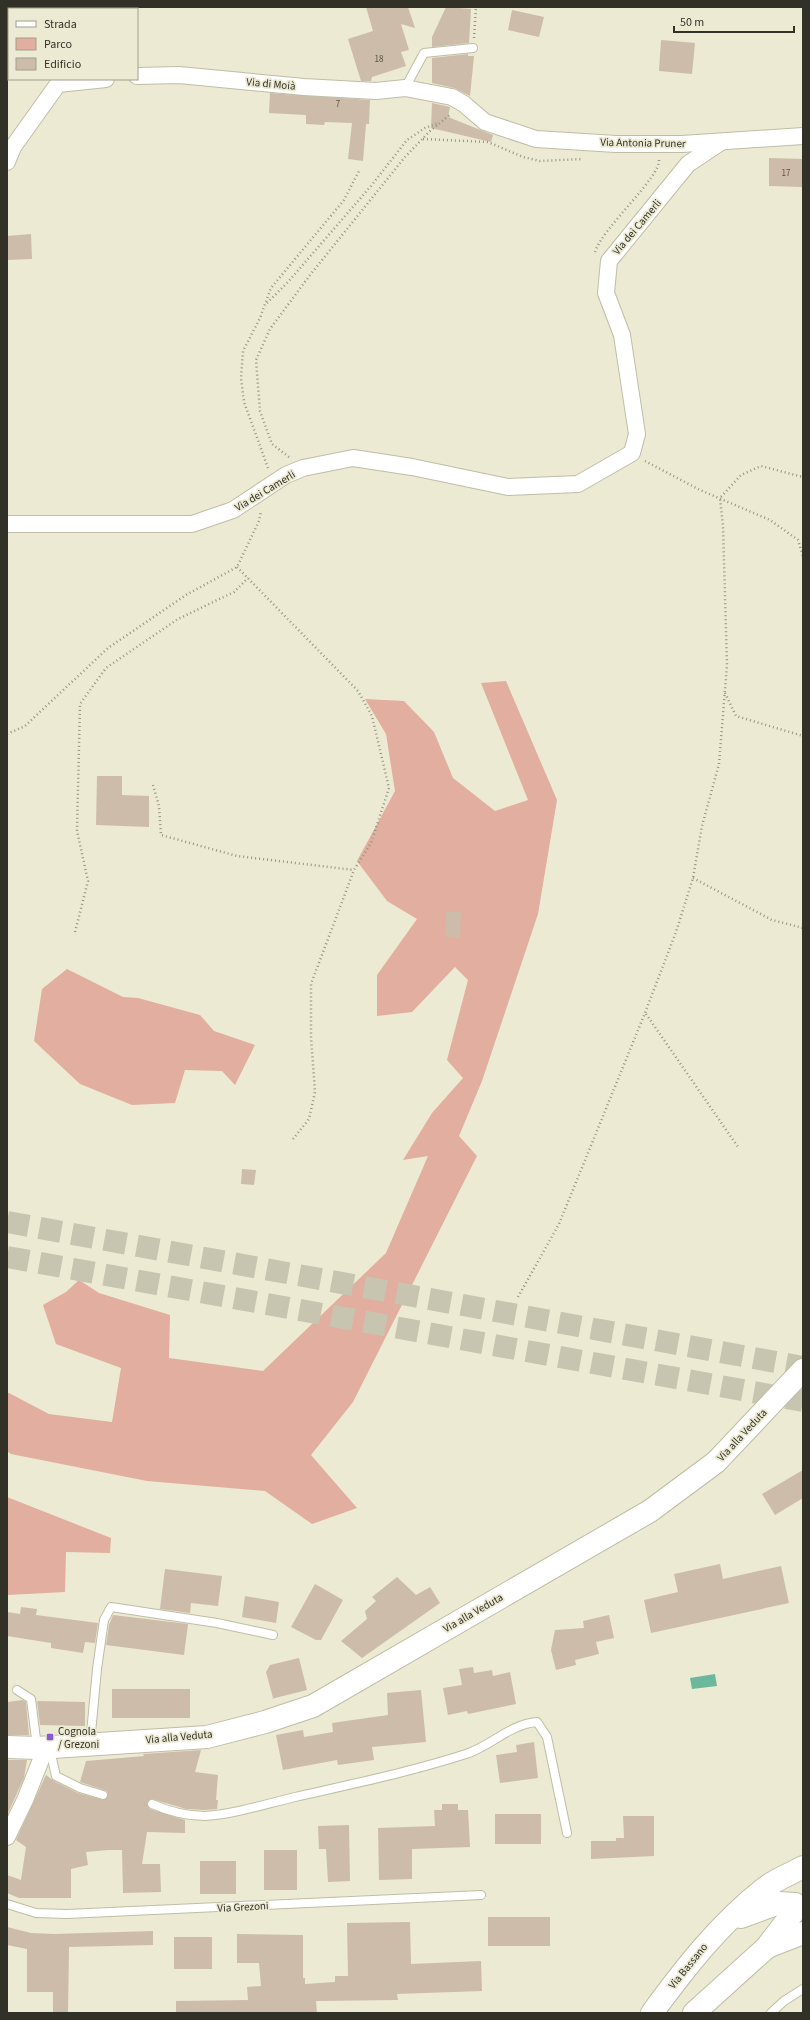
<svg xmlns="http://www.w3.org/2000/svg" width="810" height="2020" viewBox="0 0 810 2020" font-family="'Source Sans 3',sans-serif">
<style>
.green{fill:#e1ae9f}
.water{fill:#6cb89d}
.building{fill:#cdbcaa}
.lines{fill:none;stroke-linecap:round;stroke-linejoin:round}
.highway-tunnel{stroke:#c7c5b0;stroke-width:22;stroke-dasharray:22 11;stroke-linecap:butt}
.lane-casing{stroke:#bfbda6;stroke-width:10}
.street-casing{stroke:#bfbda6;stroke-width:18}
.secondary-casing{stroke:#bfbda6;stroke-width:24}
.path{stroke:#959483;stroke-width:2.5;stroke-dasharray:1 3;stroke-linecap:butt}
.lane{stroke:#fff;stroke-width:8}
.street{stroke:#fff;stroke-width:16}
.secondary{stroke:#fff;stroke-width:22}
.poi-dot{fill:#8b5ad3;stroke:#ecead2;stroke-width:1.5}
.labels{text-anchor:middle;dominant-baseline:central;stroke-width:3.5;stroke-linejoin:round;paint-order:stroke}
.number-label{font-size:9px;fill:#595448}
.street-label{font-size:11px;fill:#323128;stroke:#ecead2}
.poi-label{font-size:11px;fill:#323128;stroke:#ecead2;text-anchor:start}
</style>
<rect width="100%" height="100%" fill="#ecead2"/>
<!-- green -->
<g class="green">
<path d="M 506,681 L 557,800 L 538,914 L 482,1081 L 459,1136 L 477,1156 L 353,1402 L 311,1455 L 357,1508 L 312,1524 L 265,1491 L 147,1481 L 11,1454 L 7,1451 L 7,1392 L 49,1414 L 112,1422 L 121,1368 L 56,1344 L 43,1305 L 66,1292 L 79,1280 L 99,1293 L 170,1315 L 169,1358 L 263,1371 L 386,1253 L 428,1156 L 403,1160 L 432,1113 L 463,1078 L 447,1060 L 468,980 L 455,967 L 412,1012 L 377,1016 L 377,975 L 417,919 L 387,901 L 357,861 L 395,791 L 386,734 L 365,699 L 404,701 L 434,732 L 453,778 L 495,811 L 528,800 L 481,683 Z"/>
<path d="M 67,969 L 123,997 L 138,998 L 200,1015 L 214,1031 L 255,1045 L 235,1085 L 222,1071 L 185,1070 L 175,1103 L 132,1105 L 80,1084 L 34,1041 L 42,989 Z"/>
<path d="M 7,1497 L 111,1538 L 110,1553 L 66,1552 L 65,1592 L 7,1595 Z"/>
</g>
<!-- water -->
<path class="water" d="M 715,1674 L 717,1686 L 692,1689 L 690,1678 Z"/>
<!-- building -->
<g class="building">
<path d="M 366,7 L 408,7 L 415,28 L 401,24 L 409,50 L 401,52 L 406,66 L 372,77 L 371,81 L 361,81 L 348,39 L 373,31 Z"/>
<path d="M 446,7 L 471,9 L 469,43 L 432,47 L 432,37 Z"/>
<path d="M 512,10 L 544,17 L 539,37 L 508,30 Z"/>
<path d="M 661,40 L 695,43 L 692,74 L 659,71 Z"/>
<path d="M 468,54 L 468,56 L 474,56 L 470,96 L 454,88 L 432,83 L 432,58 Z"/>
<path d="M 270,93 L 370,100 L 369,124 L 366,124 L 363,161 L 348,159 L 352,123 L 325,122 L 324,125 L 306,124 L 306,115 L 269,113 Z"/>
<path d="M 432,103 L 450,107 L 448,117 L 493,135 L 491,142 L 431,128 Z"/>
<path d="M 769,158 L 803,159 L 803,187 L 769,186 Z"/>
<path d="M 31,234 L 32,259 L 7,260 L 7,236 Z"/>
<path d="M 97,776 L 122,776 L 122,795 L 149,796 L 149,827 L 96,825 Z"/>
<path d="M 446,912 L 461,912 L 460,938 L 445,937 Z"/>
<path d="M 242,1169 L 256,1170 L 254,1185 L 241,1184 Z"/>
<path d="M 803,1470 L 803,1498 L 775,1515 L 762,1494 Z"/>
<path d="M 720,1564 L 723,1579 L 781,1566 L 789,1603 L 651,1633 L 644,1600 L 678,1592 L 674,1574 Z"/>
<path d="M 165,1569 L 222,1576 L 218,1606 L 191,1603 L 190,1613 L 160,1609 Z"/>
<path d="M 397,1577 L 416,1595 L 430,1587 L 440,1603 L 362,1658 L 341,1641 L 367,1619 L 365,1611 L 376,1601 L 372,1597 Z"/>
<path d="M 315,1584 L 343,1600 L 321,1640 L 316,1640 L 291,1627 Z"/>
<path d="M 245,1596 L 279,1602 L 276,1623 L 242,1617 Z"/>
<path d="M 21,1607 L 37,1609 L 36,1615 L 98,1623 L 95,1643 L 85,1642 L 83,1653 L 51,1648 L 51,1643 L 7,1636 L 7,1612 L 20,1614 Z"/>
<path d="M 113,1615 L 188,1624 L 184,1655 L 106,1645 L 109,1625 Z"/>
<path d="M 609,1615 L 614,1638 L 596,1642 L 599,1654 L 575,1660 L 576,1665 L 556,1670 L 551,1650 L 555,1630 L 584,1628 L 583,1621 Z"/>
<path d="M 299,1658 L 307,1690 L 271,1699 L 273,1698 L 266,1672 L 270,1665 Z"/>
<path d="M 473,1667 L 474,1673 L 492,1670 L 493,1676 L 510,1672 L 516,1704 L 468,1714 L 467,1711 L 448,1715 L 443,1688 L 462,1685 L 459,1669 Z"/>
<rect x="112" y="1689" width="78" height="29"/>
<path d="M 421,1690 L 426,1742 L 372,1747 L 374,1760 L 338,1765 L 337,1760 L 283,1770 L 276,1735 L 303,1730 L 304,1737 L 333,1732 L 332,1723 L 388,1715 L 387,1693 Z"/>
<path d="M 23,1700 L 26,1702 L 29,1735 L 7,1735 L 7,1702 Z"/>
<path d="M 37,1701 L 85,1702 L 85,1726 L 40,1725 Z"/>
<path d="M 534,1742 L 538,1778 L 500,1783 L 496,1755 L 517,1752 L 516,1745 Z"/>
<path d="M 201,1750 L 195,1772 L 218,1775 L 216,1800 L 218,1800 L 217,1809 L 205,1810 L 186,1809 L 152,1799 L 147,1802 L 150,1809 L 185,1820 L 185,1833 L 147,1832 L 142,1864 L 160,1864 L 161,1892 L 123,1893 L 122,1850 L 108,1850 L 86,1852 L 88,1865 L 71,1869 L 71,1898 L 19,1898 L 7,1893 L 7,1875 L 21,1880 L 26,1847 L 16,1840 L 46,1775 L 54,1781 L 78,1793 L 104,1800 L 108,1796 L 107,1791 L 80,1782 L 86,1761 L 144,1756 L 143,1754 Z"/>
<path d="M 7,1760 L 27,1760 L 24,1778 L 7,1815 Z"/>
<path d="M 442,1804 L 458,1804 L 458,1810 L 468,1810 L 470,1847 L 412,1849 L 412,1879 L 379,1880 L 378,1828 L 435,1826 L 434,1810 L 442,1810 Z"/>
<rect x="495" y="1814" width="46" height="30"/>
<path d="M 623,1816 L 654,1816 L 654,1856 L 591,1859 L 591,1841 L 616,1841 L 616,1838 L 624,1838 Z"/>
<path d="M 349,1825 L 350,1881 L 328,1882 L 326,1849 L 319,1849 L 318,1826 Z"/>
<rect x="264" y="1850" width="33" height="40"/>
<rect x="200" y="1861" width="36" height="33"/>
<rect x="488" y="1917" width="62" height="29"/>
<path d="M 410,1922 L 411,1964 L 481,1961 L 482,1991 L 397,1994 L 398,2000 L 316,2001 L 317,2013 L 176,2013 L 176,2001 L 248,2000 L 247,1987 L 261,1986 L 259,1963 L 237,1963 L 237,1934 L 303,1935 L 303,1978 L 305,1978 L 305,1984 L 335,1982 L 335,1976 L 348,1976 L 347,1923 Z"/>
<path d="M 7,1927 L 31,1933 L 54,1934 L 153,1931 L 153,1945 L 69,1947 L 68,2013 L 53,2013 L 53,1992 L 27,1992 L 27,1949 L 7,1945 Z"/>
<rect x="174" y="1937" width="38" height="32"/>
</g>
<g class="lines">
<!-- highway-tunnel -->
<g class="highway-tunnel">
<path d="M 7,1222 L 803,1367"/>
<path d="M 7,1257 L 803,1401"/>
</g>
<!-- lane casing -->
<g class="lane-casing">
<g id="lane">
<path d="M 405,88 L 424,53 L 473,48"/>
<path d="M 17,1690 L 31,1699 L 37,1747"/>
<path d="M 90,1744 L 97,1669 L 104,1620 L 111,1607 L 217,1623 L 273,1635"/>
<path d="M 48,1750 L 51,1754 L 56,1776 L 80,1788 L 103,1795"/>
<path d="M 152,1804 C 168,1811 187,1816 205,1816 C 235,1814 266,1804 295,1797 C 352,1784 410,1772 466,1754 C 491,1746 510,1724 537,1722 L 547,1737 L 567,1833"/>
<path d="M 7,1904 L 36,1913 L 67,1914 L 481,1895"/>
<path d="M 771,2013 L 784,2001 L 803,1989"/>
</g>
</g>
<!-- street casing -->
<g class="street-casing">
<g id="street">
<path d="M 137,76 L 179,75 L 304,87 L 376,91 L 405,88 L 452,97 L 464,104 L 485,122 L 536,139 L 616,144 L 682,144 L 803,136"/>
<path d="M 7,162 L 13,147 L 58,84 L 106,79"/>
<path d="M 7,524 L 192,524 L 233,510 L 286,475 L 303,468 L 353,458 L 412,467 L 508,487 L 578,484 L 632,453 L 637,434 L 622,335 L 606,293 L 609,261 L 688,164 L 721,142"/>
<path d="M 7,1837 L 25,1800 L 46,1747"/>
</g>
</g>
<!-- secondary casing -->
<g class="secondary-casing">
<g id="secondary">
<path d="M 7,1747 L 37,1748 L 207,1737 L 265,1722 L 313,1706 L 650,1511 L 716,1462 L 803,1370"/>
<path d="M 741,1917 L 779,1903 L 795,1904"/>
<path d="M 767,1947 L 803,1933"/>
<path d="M 652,2013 C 685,1968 720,1923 765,1888 C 776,1879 791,1874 803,1867"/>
<path d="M 694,2013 L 766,1948 L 795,1910"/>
</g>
</g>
<!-- path -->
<g class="path">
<path d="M 474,38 L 476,7"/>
<path d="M 423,139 L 488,142 L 523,157 L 540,161 L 582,159"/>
<path d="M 595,252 C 603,227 660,178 659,160"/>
<path d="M 267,303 L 288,282 L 371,186 L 407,140 L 425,128 L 438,123"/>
<path d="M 289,457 L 272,444 L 260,411 L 256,360 L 270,329 L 310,275 L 405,157 L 430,131 L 451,114"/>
<path d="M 645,461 L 700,490 L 770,520 L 798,540 L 803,556"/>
<path d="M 268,468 L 244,402 L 241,378 L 243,351 L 260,318 L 271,288 L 344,200 L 360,169"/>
<path d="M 237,567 L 358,691 L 372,716 L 389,788 L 371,843 L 354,870 L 311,984 L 311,1037 L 315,1092 L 309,1119 L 293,1139"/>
<path d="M 725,693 L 736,716 L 803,736"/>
<path d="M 7,734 L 25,726 L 108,648 L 186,595 L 237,567 L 259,521 L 261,511"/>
<path d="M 153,785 L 159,806 L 161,835 L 237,856 L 354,870"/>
<path d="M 693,878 L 772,920 L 803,928"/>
<path d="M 75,932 L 88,881 L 77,831 L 80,704 L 106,668 L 178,619 L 234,592 L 248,578"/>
<path d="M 646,1014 L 738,1147"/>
<path d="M 518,1297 L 559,1224 L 645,1013 L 676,932 L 693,878 L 702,826 L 719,764 L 727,665 L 723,526 L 720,498 L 741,475 L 761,466 L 803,477"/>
</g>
<!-- lane -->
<use href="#lane" class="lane"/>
<!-- street -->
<use href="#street" class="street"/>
<!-- secondary -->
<use href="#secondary" class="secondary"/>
</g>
<!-- markers -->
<rect class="poi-dot" x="46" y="1733" width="8" height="8" rx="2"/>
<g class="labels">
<!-- number labels -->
<g class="number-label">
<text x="379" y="59">18</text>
<text x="338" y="104">7</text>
<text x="786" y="173">17</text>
</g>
<!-- street labels -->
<g class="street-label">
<text transform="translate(271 84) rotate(5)">Via di Moià</text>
<text transform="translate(643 143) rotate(1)">Via Antonia Pruner</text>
<text transform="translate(637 227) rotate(-50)">Via dei Camerli</text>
<text transform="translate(265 491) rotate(-31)">Via dei Camerli</text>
<text transform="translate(742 1435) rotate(-47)">Via alla Veduta</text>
<text transform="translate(473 1613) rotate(-30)">Via alla Veduta</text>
<text transform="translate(179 1737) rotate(-5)">Via alla Veduta</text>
<text transform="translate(243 1907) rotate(-3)">Via Grezoni</text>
<text transform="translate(688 1966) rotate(-51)">Via Bassano</text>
</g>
<!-- poi labels -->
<g class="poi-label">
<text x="58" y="1731">Cognola<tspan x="58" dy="13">/ Grezoni</tspan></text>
</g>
</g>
<!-- border -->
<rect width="810" height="2020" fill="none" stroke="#323128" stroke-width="16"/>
<!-- legend -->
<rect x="8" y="8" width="130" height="72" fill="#ecead2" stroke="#a2a08e"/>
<rect x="16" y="21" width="20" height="6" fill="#ffffff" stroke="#a2a08e"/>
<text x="44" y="28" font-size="12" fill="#323128">Strada</text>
<rect x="16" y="38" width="20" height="12" fill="#e1ae9f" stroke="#a2a08e"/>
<text x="44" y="48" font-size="12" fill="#323128">Parco</text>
<rect x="16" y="58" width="20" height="12" fill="#cdbcaa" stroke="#a2a08e"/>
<text x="44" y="68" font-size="12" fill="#323128">Edificio</text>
<!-- scale -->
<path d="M674 26v6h120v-6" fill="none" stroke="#323128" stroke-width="2"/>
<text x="680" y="26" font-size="12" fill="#323128" stroke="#ecead2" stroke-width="3" paint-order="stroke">50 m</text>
</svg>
